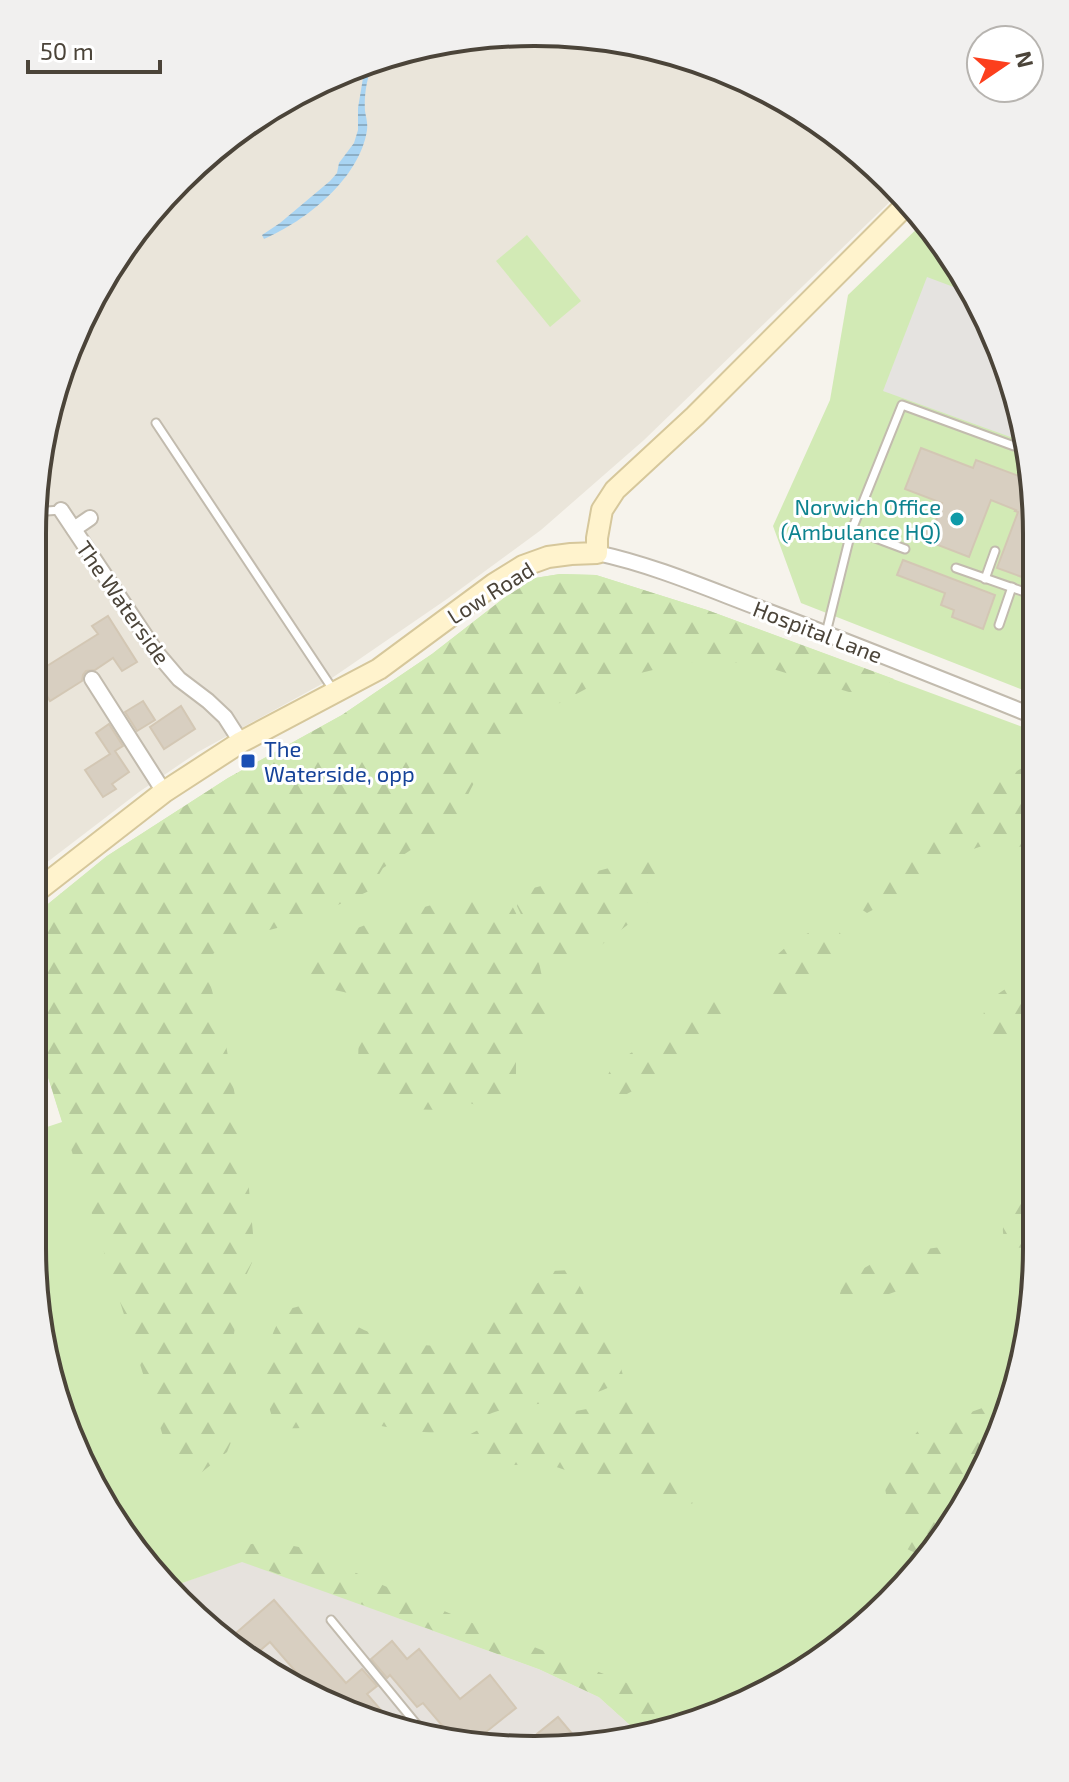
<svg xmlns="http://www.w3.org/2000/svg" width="1069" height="1782" viewBox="0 0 1069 1782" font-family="'Exo 2',sans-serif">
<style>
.residential{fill:#eae5da}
.industrial{fill:#e6e2dd}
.green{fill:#d2eab5}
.forest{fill:url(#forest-firs)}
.parking{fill:#e5e3e0}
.water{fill:url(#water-rules)}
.building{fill:#d8cfc1;stroke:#d3c7b4;stroke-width:2}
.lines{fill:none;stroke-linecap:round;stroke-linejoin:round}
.lane-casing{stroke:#c2bbae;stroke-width:11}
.street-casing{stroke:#c2bbae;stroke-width:18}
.secondary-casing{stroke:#d6c79b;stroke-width:24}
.lane{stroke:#fff;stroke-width:7}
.street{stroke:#fff;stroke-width:14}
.secondary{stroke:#fff3cd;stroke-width:20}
.culture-dot{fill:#0f9aa8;stroke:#fff;stroke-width:3}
.transit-dot{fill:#1a4fb4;stroke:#fff;stroke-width:3}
.labels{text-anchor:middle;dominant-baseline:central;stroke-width:6;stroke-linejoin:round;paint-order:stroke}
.culture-label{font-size:22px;fill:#0d838f;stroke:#fff;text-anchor:end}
.street-label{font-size:22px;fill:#4b4439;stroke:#fff}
.transit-label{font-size:22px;fill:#164399;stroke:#fff;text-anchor:start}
.rim{fill:none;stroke:#4b4439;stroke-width:4}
</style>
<defs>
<pattern id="forest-firs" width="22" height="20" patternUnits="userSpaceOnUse" patternTransform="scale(2)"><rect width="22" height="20" fill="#d2eab5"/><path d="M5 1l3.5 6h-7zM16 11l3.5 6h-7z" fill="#b6ca9c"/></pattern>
<pattern id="water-rules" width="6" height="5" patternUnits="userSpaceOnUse" patternTransform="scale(2)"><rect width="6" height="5" fill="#a9d4f2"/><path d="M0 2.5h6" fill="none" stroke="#8caec5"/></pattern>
</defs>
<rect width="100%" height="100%" fill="#f6f3ec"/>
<!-- residential -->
<path class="residential" d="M 437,42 L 633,42 L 814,117 L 900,192 L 644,440 L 541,530 L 447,599 L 329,680 L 198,752 L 139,792 L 33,873 L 33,501 L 59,373 L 117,255 L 256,116 Z"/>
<!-- industrial -->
<path class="industrial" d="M 242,1561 L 539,1669 L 599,1697 L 639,1733 L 535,1750 L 373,1723 L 255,1665 L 171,1587 Z"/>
<!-- green -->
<g class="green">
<path d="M 925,221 L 969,283 L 1010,373 L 1036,501 L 1036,695 L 801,603 L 773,526 L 830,400 L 848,295 Z"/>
<path d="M 527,235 L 581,301 L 550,327 L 496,261 Z"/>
<path d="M 560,574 L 596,575 L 707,610 L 1036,732 L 1036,1281 L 1010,1409 L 952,1527 L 841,1646 L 696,1723 L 639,1733 L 599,1697 L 539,1669 L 242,1562 L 171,1587 L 136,1553 L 59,1409 L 32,1247 L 32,1132 L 62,1122 L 32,1026 L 32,917 L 107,856 L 228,778 L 342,715 L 432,654 L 504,598 L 535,578 Z"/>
</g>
<!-- forest -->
<g class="forest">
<path d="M 560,574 L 596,575 L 707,610 L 894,679 L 877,692 L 849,692 L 753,663 L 686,662 L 595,684 L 498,736 L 454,822 L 383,868 L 369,891 L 300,922 L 246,936 L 211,955 L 206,967 L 226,1045 L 235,1096 L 247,1167 L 255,1256 L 239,1291 L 233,1343 L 238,1394 L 236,1430 L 227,1452 L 202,1472 L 178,1483 L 32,1027 L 32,917 L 107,856 L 228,778 L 342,715 L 432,654 L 504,598 L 535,578 Z"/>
<path d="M 1036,760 L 1036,847 L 982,846 L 945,859 L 927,869 L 893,899 L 867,913 L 858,907 L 861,899 L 895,870 L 948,816 L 984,790 Z"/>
<path d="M 647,858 L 669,865 L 666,880 L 630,923 L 566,972 L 541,956 L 517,906 L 522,891 Z"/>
<path d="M 449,900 L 509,900 L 537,953 L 550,1015 L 539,1038 L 524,1047 L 516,1062 L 516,1089 L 508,1105 L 490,1110 L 470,1103 L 441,1110 L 401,1109 L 375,1085 L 358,1062 L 359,1031 L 375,1012 C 365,991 345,995 326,987 C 317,983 309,973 302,966 C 337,925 399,915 449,900 Z"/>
<path d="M 829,925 L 839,930 C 840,934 843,938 843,942 C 844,966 804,1000 781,1003 C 776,1003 774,1002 769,1000 L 762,984 C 767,975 770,962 777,955 C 791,941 811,930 829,925 Z"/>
<path d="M 1036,973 L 1036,1038 L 1014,1046 L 997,1046 C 961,1005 1004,989 1036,973 Z"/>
<path d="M 724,995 L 733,995 L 741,1000 L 740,1012 L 731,1026 L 638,1088 L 625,1095 L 615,1095 C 601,1083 607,1073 618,1061 Z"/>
<path d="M 1036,1195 L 1036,1247 C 986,1257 998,1202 1036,1195 Z"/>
<path d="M 942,1247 L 948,1255 L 941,1268 L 925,1281 L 889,1294 L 856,1300 L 840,1294 L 843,1280 L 882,1258 L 909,1251 Z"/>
<path d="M 571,1270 L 583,1292 L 589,1311 L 616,1350 L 624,1379 C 588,1403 546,1401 506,1409 C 482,1414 460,1430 436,1432 C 407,1434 374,1422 344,1421 C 332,1420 320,1425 308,1427 C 298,1429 288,1428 277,1428 C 263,1401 264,1368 271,1339 C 274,1329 280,1319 285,1310 L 304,1305 L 319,1307 L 364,1330 L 396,1343 L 436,1346 L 469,1335 L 509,1306 L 552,1271 Z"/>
<path d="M 645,1396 L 653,1401 L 659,1425 L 657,1442 L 659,1459 L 669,1472 L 691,1484 L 700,1501 L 690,1504 L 666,1506 L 647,1498 L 626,1481 L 603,1475 L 568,1471 L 545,1463 L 515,1465 L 482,1461 L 455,1448 L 463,1438 L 480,1429 L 608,1405 Z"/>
<path d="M 1013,1397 L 1010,1409 L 952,1527 L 924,1557 L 907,1549 L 890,1517 L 884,1482 L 900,1451 L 918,1431 Z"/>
<path d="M 268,1541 L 304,1548 L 373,1581 L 482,1627 L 648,1691 L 668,1701 L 675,1727 L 639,1733 L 599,1697 L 539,1669 L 242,1561 L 246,1545 Z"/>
</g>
<!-- parking -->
<path class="parking" d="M 927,277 L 975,295 L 1010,373 L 1024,442 L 883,391 Z"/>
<!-- water -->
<path class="water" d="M 371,69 C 366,82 364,97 365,111 C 366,117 368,124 367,130 C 360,178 306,221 264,239 L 262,235 L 280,223 L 330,181 L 337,173 L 339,163 L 354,143 L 358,130 L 358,108 L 364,72 Z"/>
<!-- building -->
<g class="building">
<path d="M 921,448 L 973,468 L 976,460 L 1032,481 L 1036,501 L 1036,549 L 1031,562 L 1036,564 L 1036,582 L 997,568 L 1018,512 L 1015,511 L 1016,510 L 991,500 L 969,557 L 912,535 L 916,523 L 933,529 L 942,503 L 905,489 Z"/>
<path d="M 903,560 L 995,595 L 983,629 L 952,617 L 954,610 L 941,605 L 945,593 L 897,575 Z"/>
<path d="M 108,616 L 137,662 L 122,671 L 113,658 L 95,670 L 86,671 L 83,675 L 82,681 L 50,701 L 41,686 L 46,683 L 39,671 L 98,634 L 92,626 Z"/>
<path d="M 143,701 L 155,720 L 137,731 L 125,712 Z"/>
<path d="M 181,706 L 195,729 L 164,749 L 150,727 Z"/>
<path d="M 109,724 L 123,746 L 115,751 L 129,772 L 112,784 L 116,789 L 103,797 L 85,770 L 110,754 L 96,733 Z"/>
<path d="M 274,1600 L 346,1683 L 362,1669 L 377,1686 L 367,1694 L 386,1716 L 377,1724 L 373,1723 L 316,1695 L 270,1642 L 249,1660 L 228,1640 Z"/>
<path d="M 392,1641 L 407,1659 L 419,1649 L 460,1699 L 490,1675 L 516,1708 L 476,1740 L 451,1736 L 423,1703 L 417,1707 L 390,1675 L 387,1678 L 371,1659 Z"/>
<path d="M 558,1717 L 580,1743 L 549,1748 L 537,1734 Z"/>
</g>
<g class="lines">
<!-- lane casing -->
<g class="lane-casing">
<g id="lane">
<path d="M 156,423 L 334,691"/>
<path d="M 33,512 L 61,510"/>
<path d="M 851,532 L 873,537 L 905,549"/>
<path d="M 956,568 L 1036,596"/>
<path d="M 985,579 L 995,551"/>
<path d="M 999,625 L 1012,587"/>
<path d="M 826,633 L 851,532 L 902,405 L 1014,446 L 1024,443"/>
<path d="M 331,1620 L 422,1731"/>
<path d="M 506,1745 L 518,1743 L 528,1749"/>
</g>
</g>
<!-- street casing -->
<g class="street-casing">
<g id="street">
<path d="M 61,510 L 156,652 L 179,679 L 208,701 L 225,717 L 241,742"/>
<path d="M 74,529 L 90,518"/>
<path d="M 597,553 C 653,565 706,588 759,608 C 852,643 944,680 1036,717"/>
<path d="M 92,679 L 164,792"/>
</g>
</g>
<!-- secondary casing -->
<g class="secondary-casing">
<path id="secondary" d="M 33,894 L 164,792 L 241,742 L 379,669 L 494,584 L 523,566 L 548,557 L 571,554 L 597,553 L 597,538 L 602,510 L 615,490 L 695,416 L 910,201"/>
</g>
<!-- lane -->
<use href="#lane" class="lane"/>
<!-- street -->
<use href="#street" class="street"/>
<!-- secondary -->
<use href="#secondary" class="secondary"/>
</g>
<!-- markers -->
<circle class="culture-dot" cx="957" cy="519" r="8"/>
<rect class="transit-dot" x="240" y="753" width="16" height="16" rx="4"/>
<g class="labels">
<!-- culture labels -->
<g class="culture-label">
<text x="941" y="506">Norwich Office<tspan x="941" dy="25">(Ambulance HQ)</tspan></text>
</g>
<!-- street labels -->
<g class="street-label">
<text transform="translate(490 592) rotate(-32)">Low Road</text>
<text transform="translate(124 602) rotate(55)">The Waterside</text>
<text transform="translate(818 631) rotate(21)">Hospital Lane</text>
</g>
<!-- transit labels -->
<g class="transit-label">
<text x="264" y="748">The<tspan x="264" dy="25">Waterside, opp</tspan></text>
</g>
</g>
<!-- crop -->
<path d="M0 0H1069V1782H0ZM534 46H535A488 488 0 0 1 1023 534V1248A488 488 0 0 1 535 1736H534A488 488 0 0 1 46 1248V534A488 488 0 0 1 534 46Z" fill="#f1f0ef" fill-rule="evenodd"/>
<path class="rim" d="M534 46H535A488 488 0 0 1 1023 534V1248A488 488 0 0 1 535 1736H534A488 488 0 0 1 46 1248V534A488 488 0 0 1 534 46Z"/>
<!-- north arrow -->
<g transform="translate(1005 64) rotate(77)"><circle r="38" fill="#ffffff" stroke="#b7b4b0" stroke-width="2"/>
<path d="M0-6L14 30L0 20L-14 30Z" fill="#fc3f1d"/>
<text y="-12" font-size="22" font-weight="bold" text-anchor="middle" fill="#4b4439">N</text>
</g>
<!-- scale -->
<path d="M28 60v12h132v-12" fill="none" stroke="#4b4439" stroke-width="4"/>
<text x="40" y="60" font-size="24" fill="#4b4439" stroke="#ffffff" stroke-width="6" paint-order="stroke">50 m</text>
</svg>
